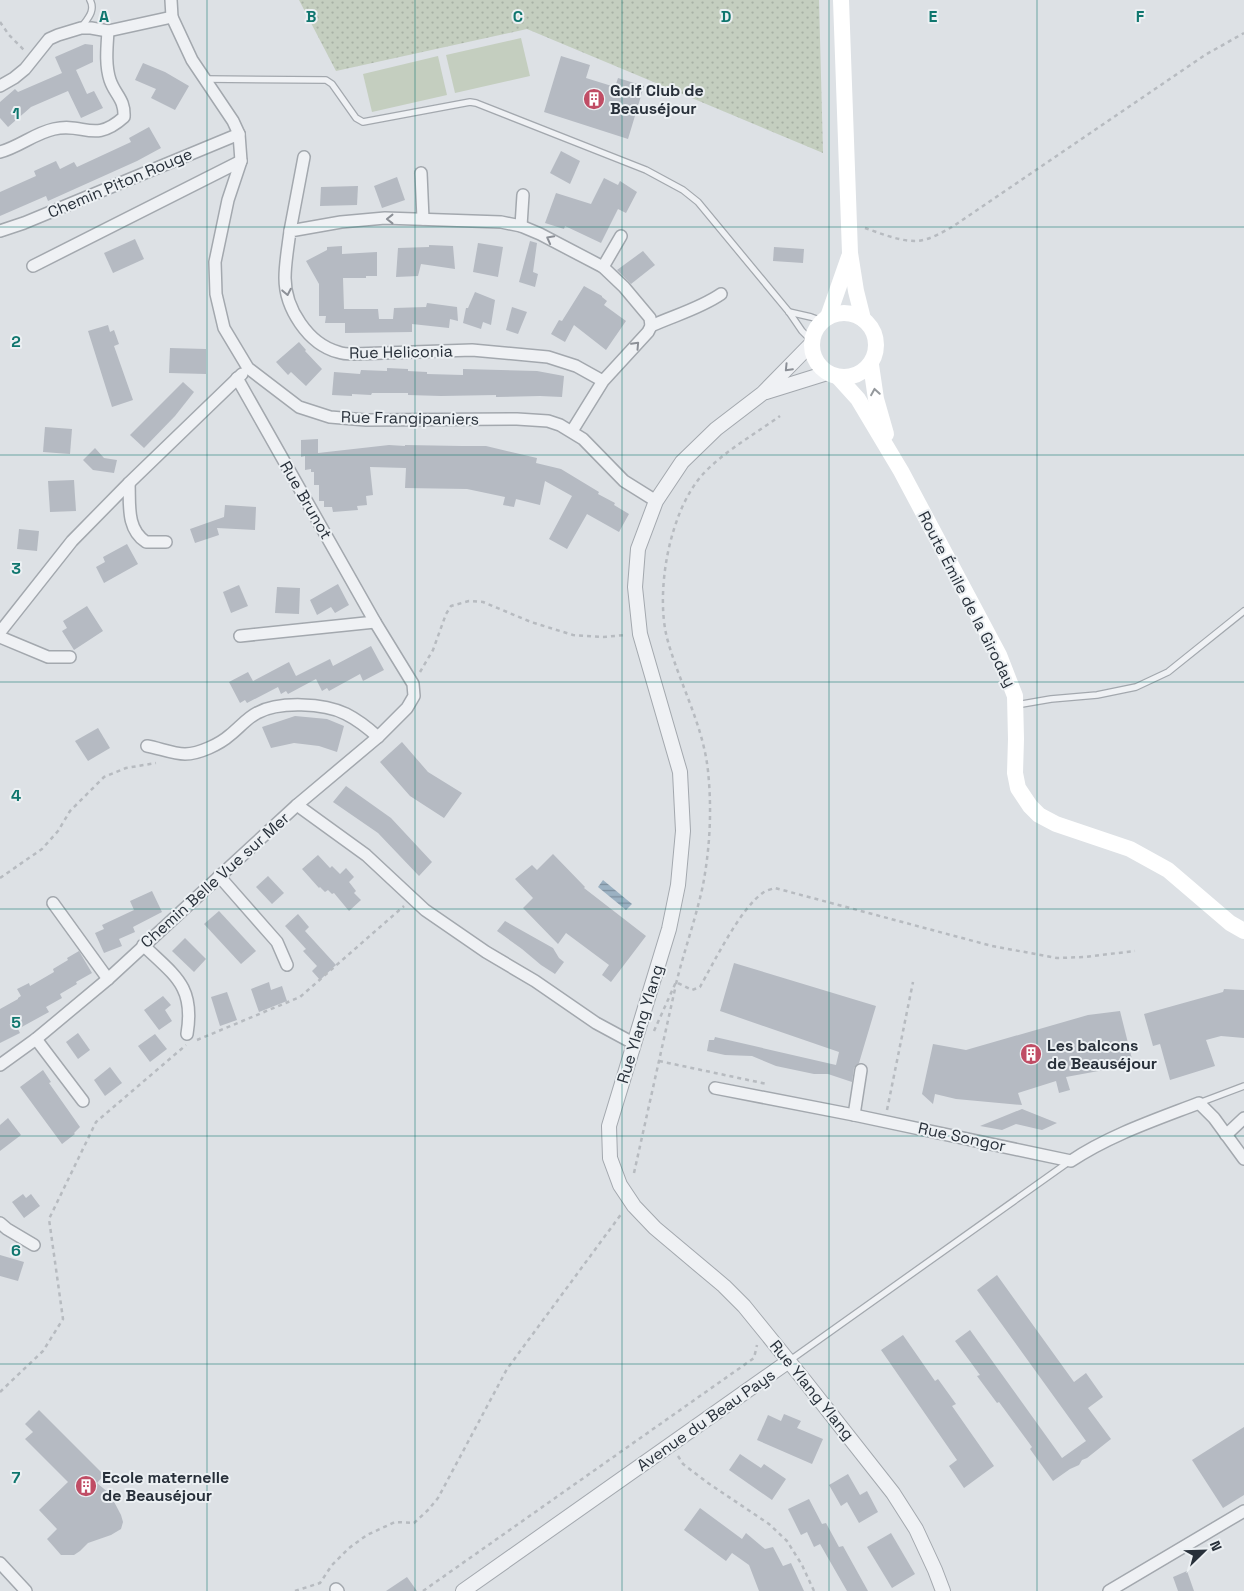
<svg xmlns="http://www.w3.org/2000/svg" width="1244" height="1591" viewBox="0 0 1244 1591" font-family="'Space Grotesk',sans-serif">
<style>
.grass{fill:url(#grass-dots)}
.park{fill:#c4cebf}
.water{fill:url(#water-rules)}
.building{fill:#b5bac2}
.lines{fill:none;stroke-linecap:round;stroke-linejoin:round}
.service-casing{stroke:#a3a8ae;stroke-width:8}
.minor-casing{stroke:#a3a8ae;stroke-width:14}
.tertiary-casing{stroke:#a3a8ae;stroke-width:16}
.path{stroke:#b7bbc0;stroke-width:2.5;stroke-dasharray:4 4;stroke-linecap:butt}
.service{stroke:#eff1f4;stroke-width:5.5}
.minor{stroke:#eff1f4;stroke-width:11}
.tertiary{stroke:#eff1f4;stroke-width:14}
.secondary{stroke:#fff;stroke-width:16}
.oneway{stroke:#8c9097}
.oneway2{stroke:#94989c}
.grid{fill:none;stroke:#0f766e;stroke-width:1;stroke-opacity:0.55}
.labels{text-anchor:middle;dominant-baseline:central;stroke-width:4;stroke-linejoin:round;paint-order:stroke}
.poi-label{font-size:16px;font-weight:bold;fill:#28303a;stroke:#ecf0f3;text-anchor:start}
.street-label{font-size:16px;fill:#28303a;stroke:#ecf0f3}
.grid-label{font-size:16px;text-anchor:middle;font-weight:bold;fill:#0f766e;stroke:#ecf0f3;stroke-width:4;stroke-linejoin:round;paint-order:stroke}
</style>
<defs>
<pattern id="grass-dots" width="8" height="8" patternUnits="userSpaceOnUse" patternTransform="scale(1.25)"><rect width="8" height="8" fill="#c4cebf"/><path d="M2 2h.1M6 6h.1" fill="none" stroke="#a8b1a5" stroke-width="1.8" stroke-linecap="round"/></pattern>
<pattern id="water-rules" width="6" height="5" patternUnits="userSpaceOnUse" patternTransform="scale(1.25)"><rect width="6" height="5" fill="#9bb1c2"/><path d="M0 2.5h6" fill="none" stroke="#7e909f"/></pattern>
</defs>
<rect width="100%" height="100%" fill="#dde1e5"/>
<!-- grass -->
<path class="grass" d="M 299,0 L 819,0 L 823,153 L 527,29 L 336,71 Z"/>
<!-- park -->
<g class="park">
<path d="M 521,38 L 530,76 L 455,93 L 446,55 Z"/>
<path d="M 438,56 L 447,95 L 372,112 L 363,74 Z"/>
</g>
<!-- water -->
<path class="water" d="M 603,880 L 632,904 L 626,910 L 598,887 Z"/>
<!-- building -->
<g class="building">
<path d="M 85,44 L 93,45 L 93,62 L 76,70 L 87,94 L 94,91 L 103,108 L 81,118 L 68,91 L 31,107 L 8,127 L 0,118 L 0,102 L 15,89 L 18,92 L 62,73 L 55,57 Z"/>
<path d="M 561,56 L 590,65 L 586,78 L 615,87 L 618,78 L 644,86 L 628,139 L 544,112 Z"/>
<path d="M 143,63 L 165,72 L 189,86 L 175,110 L 151,98 L 156,89 L 135,80 Z"/>
<path d="M 149,127 L 161,148 L 137,161 L 48,201 L 46,196 L 0,216 L 0,192 L 36,176 L 34,171 L 56,161 L 60,169 L 74,162 L 77,167 L 131,142 L 129,138 Z"/>
<path d="M 561,151 L 580,161 L 570,184 L 550,173 Z"/>
<path d="M 397,177 L 405,200 L 382,208 L 374,186 Z"/>
<path d="M 604,178 L 618,185 L 620,181 L 637,192 L 626,213 L 618,209 L 601,243 L 565,226 L 564,229 L 545,223 L 556,193 L 591,204 Z"/>
<path d="M 358,186 L 357,205 L 320,206 L 321,187 Z"/>
<path d="M 135,239 L 144,259 L 113,273 L 104,253 Z"/>
<path d="M 530,241 L 537,243 L 533,272 L 538,274 L 535,287 L 519,282 Z"/>
<path d="M 478,243 L 503,247 L 498,277 L 473,272 Z"/>
<path d="M 429,245 L 453,246 L 455,269 L 421,264 L 418,276 L 396,277 L 398,248 L 429,247 Z"/>
<path d="M 342,246 L 342,254 L 377,252 L 377,276 L 366,276 L 366,278 L 343,278 L 344,309 L 378,309 L 379,319 L 393,319 L 394,308 L 426,307 L 427,303 L 457,307 L 458,321 L 450,319 L 449,328 L 412,324 L 412,332 L 345,333 L 345,323 L 325,323 L 326,316 L 319,316 L 319,284 L 306,261 L 327,250 L 327,247 Z"/>
<path d="M 774,247 L 804,249 L 803,263 L 773,261 Z"/>
<path d="M 643,251 L 655,265 L 631,284 L 617,270 Z"/>
<path d="M 584,286 L 602,296 L 602,297 L 607,301 L 604,305 L 626,321 L 606,350 L 574,325 L 565,342 L 551,334 L 559,320 L 562,321 Z"/>
<path d="M 475,292 L 495,300 L 491,325 L 483,322 L 481,329 L 463,323 L 466,308 L 468,308 Z"/>
<path d="M 512,307 L 527,312 L 518,334 L 506,330 Z"/>
<path d="M 108,325 L 110,332 L 114,330 L 119,344 L 114,346 L 133,400 L 112,407 L 88,331 Z"/>
<path d="M 299,342 L 306,350 L 305,351 L 322,369 L 306,386 L 291,372 L 288,375 L 276,362 Z"/>
<path d="M 170,348 L 206,349 L 206,374 L 169,373 Z"/>
<path d="M 387,368 L 408,369 L 408,371 L 427,372 L 427,374 L 463,375 L 463,369 L 537,371 L 564,376 L 562,397 L 540,396 L 496,397 L 496,395 L 441,396 L 408,395 L 408,393 L 372,393 L 371,395 L 352,394 L 352,396 L 332,395 L 334,372 L 360,374 L 361,370 L 387,371 Z"/>
<path d="M 183,382 L 194,392 L 175,416 L 144,448 L 130,435 Z"/>
<path d="M 45,427 L 72,429 L 70,454 L 43,452 Z"/>
<path d="M 318,439 L 318,453 L 389,445 L 405,446 L 405,445 L 462,446 L 486,446 L 537,458 L 536,463 L 561,469 L 599,492 L 598,494 L 615,503 L 614,505 L 629,514 L 619,532 L 587,514 L 567,549 L 549,539 L 572,496 L 545,481 L 540,505 L 516,499 L 514,507 L 503,505 L 505,497 L 467,489 L 405,488 L 406,468 L 370,467 L 373,495 L 366,496 L 367,505 L 357,506 L 358,510 L 333,512 L 332,507 L 324,507 L 324,501 L 319,501 L 319,485 L 314,485 L 314,472 L 311,472 L 311,469 L 305,470 L 305,456 L 301,457 L 301,440 Z"/>
<path d="M 95,448 L 104,458 L 117,460 L 114,473 L 93,470 L 83,460 Z"/>
<path d="M 74,480 L 76,511 L 50,512 L 48,481 Z"/>
<path d="M 225,505 L 256,507 L 255,530 L 217,528 L 219,535 L 195,543 L 190,529 L 224,517 Z"/>
<path d="M 19,529 L 39,531 L 37,551 L 17,549 Z"/>
<path d="M 127,544 L 138,564 L 104,583 L 96,567 L 105,562 L 103,557 Z"/>
<path d="M 338,584 L 349,605 L 335,613 L 331,607 L 317,615 L 310,600 Z"/>
<path d="M 239,585 L 248,606 L 231,613 L 223,592 Z"/>
<path d="M 277,587 L 300,588 L 299,614 L 275,613 Z"/>
<path d="M 87,606 L 103,631 L 74,650 L 62,631 L 67,628 L 63,621 Z"/>
<path d="M 371,646 L 384,670 L 363,681 L 360,674 L 329,691 L 327,688 L 322,691 L 316,679 L 288,694 L 286,691 L 281,694 L 278,687 L 247,703 L 245,700 L 240,703 L 229,682 L 248,672 L 253,681 L 289,662 L 296,676 L 330,659 L 333,666 Z"/>
<path d="M 295,716 L 327,719 L 344,726 L 337,752 L 319,746 L 294,743 L 271,748 L 262,727 Z"/>
<path d="M 98,728 L 110,748 L 88,761 L 75,741 Z"/>
<path d="M 402,742 L 428,772 L 462,793 L 444,818 L 410,796 L 380,762 Z"/>
<path d="M 346,786 L 391,818 L 432,862 L 419,876 L 378,833 L 333,802 Z"/>
<path d="M 553,854 L 585,887 L 584,888 L 646,936 L 611,982 L 602,975 L 609,965 L 566,933 L 558,944 L 523,908 L 533,898 L 515,879 L 532,865 L 537,870 Z"/>
<path d="M 318,855 L 330,868 L 332,866 L 340,874 L 346,868 L 354,877 L 349,882 L 356,891 L 354,893 L 361,900 L 349,911 L 334,893 L 332,894 L 328,890 L 325,892 L 320,887 L 319,888 L 302,869 Z"/>
<path d="M 268,876 L 284,893 L 272,904 L 256,887 Z"/>
<path d="M 152,891 L 162,912 L 133,927 L 135,932 L 119,939 L 122,946 L 104,953 L 95,933 L 104,929 L 102,925 L 134,910 L 130,901 Z"/>
<path d="M 219,911 L 256,951 L 241,964 L 204,924 Z"/>
<path d="M 298,914 L 309,927 L 305,931 L 336,965 L 320,980 L 312,971 L 317,966 L 303,951 L 306,949 L 285,926 Z"/>
<path d="M 505,921 L 553,948 L 559,958 L 564,962 L 555,974 L 541,965 L 522,949 L 497,931 Z"/>
<path d="M 185,938 L 206,959 L 194,972 L 172,951 Z"/>
<path d="M 79,951 L 92,973 L 76,982 L 77,984 L 60,994 L 62,998 L 46,1007 L 49,1012 L 18,1029 L 20,1033 L 0,1043 L 0,1009 L 18,999 L 18,998 L 21,996 L 17,989 L 29,983 L 30,986 L 54,972 L 53,969 L 68,960 L 67,958 Z"/>
<path d="M 734,963 L 876,1006 L 859,1063 L 854,1068 L 852,1082 L 828,1074 L 814,1074 L 776,1066 L 752,1056 L 725,1055 L 707,1051 L 709,1040 L 714,1040 L 715,1037 L 836,1065 L 839,1052 L 720,1011 Z"/>
<path d="M 269,982 L 271,990 L 282,986 L 287,1001 L 259,1012 L 251,989 Z"/>
<path d="M 1224,989 L 1244,990 L 1244,1038 L 1221,1036 L 1206,1040 L 1215,1066 L 1170,1080 L 1160,1044 L 1153,1046 L 1144,1014 L 1223,992 Z"/>
<path d="M 227,992 L 237,1020 L 220,1026 L 211,997 Z"/>
<path d="M 163,996 L 171,1005 L 165,1010 L 172,1021 L 159,1030 L 144,1010 Z"/>
<path d="M 1120,1011 L 1132,1059 L 1130,1060 L 1131,1065 L 1066,1077 L 1070,1090 L 1059,1093 L 1056,1081 L 1018,1093 L 1022,1105 L 956,1099 L 935,1094 L 933,1104 L 922,1094 L 933,1044 L 966,1050 L 1088,1015 Z"/>
<path d="M 78,1033 L 90,1050 L 78,1059 L 66,1042 Z"/>
<path d="M 155,1034 L 167,1049 L 150,1062 L 138,1046 Z"/>
<path d="M 110,1067 L 122,1083 L 105,1096 L 94,1080 Z"/>
<path d="M 43,1070 L 51,1082 L 49,1083 L 80,1127 L 74,1133 L 75,1134 L 62,1144 L 20,1087 Z"/>
<path d="M 1022,1109 L 1057,1123 L 1042,1130 L 1016,1124 L 1002,1130 L 980,1126 Z"/>
<path d="M 8,1118 L 21,1135 L 0,1151 L 0,1125 Z"/>
<path d="M 23,1194 L 26,1198 L 31,1194 L 40,1206 L 24,1218 L 12,1202 Z"/>
<path d="M 0,1255 L 24,1262 L 18,1281 L 0,1276 Z"/>
<path d="M 997,1275 L 1074,1382 L 1086,1373 L 1103,1397 L 1088,1408 L 1111,1439 L 1087,1458 L 1082,1460 L 1079,1465 L 1070,1469 L 1053,1481 L 1030,1449 L 1032,1447 L 999,1402 L 997,1403 L 977,1376 L 980,1375 L 955,1341 L 970,1330 L 1062,1458 L 1086,1441 L 977,1290 Z"/>
<path d="M 903,1335 L 935,1381 L 938,1379 L 956,1404 L 952,1406 L 994,1466 L 964,1488 L 949,1466 L 957,1460 L 881,1350 Z"/>
<path d="M 39,1410 L 104,1475 L 97,1483 L 110,1494 L 121,1515 L 123,1522 L 121,1529 L 111,1535 L 88,1543 L 80,1551 L 74,1555 L 61,1555 L 47,1539 L 57,1529 L 39,1510 L 68,1482 L 25,1439 L 33,1432 L 25,1424 Z"/>
<path d="M 784,1414 L 801,1421 L 797,1428 L 823,1439 L 812,1464 L 757,1440 L 768,1415 L 781,1421 Z"/>
<path d="M 1244,1427 L 1244,1495 L 1223,1508 L 1192,1460 Z"/>
<path d="M 740,1454 L 761,1468 L 764,1464 L 786,1479 L 772,1500 L 729,1470 Z"/>
<path d="M 848,1474 L 860,1495 L 867,1491 L 878,1512 L 859,1523 L 847,1502 L 841,1506 L 829,1485 Z"/>
<path d="M 809,1499 L 822,1524 L 826,1523 L 839,1547 L 843,1546 L 868,1591 L 847,1591 L 820,1544 L 814,1547 L 807,1532 L 801,1535 L 788,1509 Z"/>
<path d="M 700,1508 L 742,1539 L 746,1533 L 765,1549 L 773,1547 L 783,1566 L 791,1563 L 804,1591 L 759,1591 L 749,1565 L 732,1553 L 726,1561 L 684,1530 Z"/>
<path d="M 891,1533 L 915,1574 L 892,1588 L 867,1547 Z"/>
<path d="M 1187,1571 L 1194,1591 L 1178,1591 L 1173,1577 Z"/>
<path d="M 407,1577 L 417,1591 L 386,1591 Z"/>
</g>
<g class="lines">
<!-- service casing -->
<g class="service-casing">
<g id="service">
<path d="M 81,28 C 87,19 96,11 90,0"/>
<path d="M 205,79 L 326,80 L 332,84 L 356,118 L 363,122 L 470,102 L 476,103 L 646,170 L 683,190 L 698,202 L 789,312 L 802,331 L 812,341"/>
<path d="M 789,312 L 811,317 L 822,321"/>
<path d="M 1016,705 L 1051,699 L 1097,695 L 1136,687 L 1168,672 L 1244,611"/>
<path d="M 1199,1103 L 1244,1086"/>
<path d="M 789,1361 L 1070,1161"/>
</g>
</g>
<!-- minor casing -->
<g class="minor-casing">
<g id="minor">
<path d="M 171,0 L 172,17 L 192,60 L 233,121 L 239,134 L 241,161 L 228,200 L 215,262 L 216,294 L 224,328 L 248,368 L 299,407 L 330,417 L 366,420 L 517,419 L 548,421 L 560,425 L 583,439 L 624,481 L 656,501"/>
<path d="M 0,86 L 14,78 L 25,69 L 49,39 L 58,35 L 81,28 L 91,28 L 108,31 L 172,17"/>
<path d="M 0,152 C 19,147 35,133 54,129 C 84,122 94,144 124,117 C 125,99 115,95 110,80 C 105,65 107,47 108,31"/>
<path d="M 421,173 L 423,219"/>
<path d="M 521,226 L 523,195"/>
<path d="M 0,231 L 24,223 L 239,134"/>
<path d="M 290,231 L 304,157"/>
<path d="M 33,266 L 241,161"/>
<path d="M 603,267 L 621,236"/>
<path d="M 651,326 C 675,315 699,309 721,294"/>
<path d="M 572,431 L 603,381 L 648,332 L 651,326 L 650,318 L 624,287 L 603,267 L 540,234 L 521,226 L 501,222 L 385,218 L 341,222 L 290,231 C 288,247 285,263 285,278 C 285,308 308,344 338,352 C 343,354 349,354 354,354 L 472,350 L 548,357 L 576,366 L 603,381"/>
<path d="M 129,483 C 130,504 126,529 146,542 L 166,542"/>
<path d="M 0,632 L 72,541 L 129,483 L 242,374"/>
<path d="M 240,636 L 375,622"/>
<path d="M 0,637 L 48,657 L 70,657"/>
<path d="M 147,746 C 159,748 173,754 185,754 C 199,754 220,744 230,735 C 239,728 247,718 257,713 C 279,701 324,703 346,714 C 358,720 368,728 378,737"/>
<path d="M 297,805 L 366,855 L 425,910 L 486,952 L 535,981 L 596,1023 L 633,1043"/>
<path d="M 219,876 L 277,942 L 287,965"/>
<path d="M 53,903 L 108,979"/>
<path d="M 143,945 C 175,976 195,986 187,1034"/>
<path d="M 36,1039 L 83,1101"/>
<path d="M 0,1065 L 36,1039 L 108,979 L 297,805 L 378,737 L 407,708 L 414,696 L 413,684 L 375,622 L 237,378"/>
<path d="M 715,1088 L 854,1115 L 1071,1161 C 1110,1135 1155,1120 1199,1103 L 1214,1118 L 1244,1159"/>
<path d="M 854,1115 L 861,1070"/>
<path d="M 1226,1135 L 1244,1118"/>
<path d="M 0,1223 L 7,1229 L 34,1245"/>
<path d="M 0,1563 L 26,1591"/>
<path d="M 336,1589 L 338,1591"/>
<path d="M 1109,1591 L 1244,1511"/>
</g>
</g>
<!-- tertiary casing -->
<g class="tertiary-casing">
<g id="tertiary">
<path d="M 812,343 L 763,393 L 716,429 L 682,462 L 656,501 L 638,549 L 635,587 L 640,634 L 680,772 L 683,831 L 678,885 L 669,929 L 609,1126 L 610,1158 L 620,1185 L 634,1206 L 655,1228 L 724,1286 L 744,1306 L 804,1380 L 893,1493 L 916,1529 L 935,1570 L 943,1591"/>
<path d="M 766,392 L 827,373"/>
<path d="M 463,1591 L 789,1361"/>
</g>
</g>
<!-- path -->
<g class="path">
<path d="M 0,22 L 9,35 L 25,51"/>
<path d="M 865,228 C 880,233 898,241 915,241 C 928,241 941,233 952,227 L 1205,55 L 1244,33"/>
<path d="M 420,672 L 433,650 L 446,614 L 451,606 L 469,601 L 483,602 L 531,622 L 573,635 L 603,637 L 626,635"/>
<path d="M 0,878 L 42,849 L 58,831 L 70,811 L 104,777 L 126,768 L 156,763"/>
<path d="M 676,984 C 684,951 696,918 703,885 C 710,847 712,810 708,771 C 703,724 679,683 667,638 C 655,590 670,509 704,473 C 726,450 755,434 780,416"/>
<path d="M 654,1031 L 676,982 L 692,990 L 700,987 C 714,962 741,907 764,892 C 767,890 772,889 775,888 L 992,946 L 1057,958 L 1084,957 L 1135,951"/>
<path d="M 197,1040 L 300,997 L 404,906"/>
<path d="M 659,1061 L 767,1084"/>
<path d="M 887,1110 L 913,982"/>
<path d="M 634,1173 L 675,989"/>
<path d="M 0,1392 L 43,1351 L 63,1319 L 49,1219 L 96,1122 L 186,1045"/>
<path d="M 678,1456 L 683,1464 L 708,1483 L 769,1524 L 787,1541 L 802,1565 L 814,1591"/>
<path d="M 295,1591 L 320,1583 L 332,1565 L 349,1548 L 367,1535 L 395,1522 L 414,1523 L 428,1510 L 438,1498 L 507,1369 L 622,1213"/>
<path d="M 423,1591 L 754,1358 L 757,1345"/>
</g>
<!-- service -->
<use href="#service" class="service"/>
<!-- minor -->
<use href="#minor" class="minor"/>
<!-- tertiary -->
<use href="#tertiary" class="tertiary"/>
<!-- secondary -->
<g class="secondary">
<path d="M 841,0 L 850,253 L 856,291 L 863,319"/>
<circle cx="844" cy="345" r="32"/>
<path d="M 828,317 L 849,257"/>
<path d="M 871,365 L 876,399 L 886,434"/>
<path d="M 839,378 L 858,399 L 901,471 L 999,655 L 1015,696 L 1016,739 L 1015,773 L 1018,788 L 1030,806 L 1039,815 L 1056,824 L 1130,849 L 1168,870 L 1230,923 L 1244,931"/>
</g>
</g>
<!-- one-way arrows -->
<defs><path id="oneway-chevron" d="M-2-3.5L2.5 0L-2 3.5" fill="none" stroke-width="1.6" stroke-linecap="round" stroke-linejoin="round" transform="scale(1.25)"/></defs>
<g class="oneway">
<use href="#oneway-chevron" transform="translate(390 219) rotate(-180)"/>
<use href="#oneway-chevron" transform="translate(550 239) rotate(-152)"/>
<use href="#oneway-chevron" transform="translate(287 292) rotate(79)"/>
<use href="#oneway-chevron" transform="translate(636 345) rotate(-47)"/>
<use href="#oneway-chevron" transform="translate(788 368) rotate(134)"/>
</g>
<use class="oneway2" href="#oneway-chevron" transform="translate(875 392) rotate(-99)"/>
<!-- grid -->
<path class="grid" d="M 207,0 L 207,1591M 415,0 L 415,1591M 622,0 L 622,1591M 829,0 L 829,1591M 1037,0 L 1037,1591M 0,227 L 1244,227M 0,455 L 1244,455M 0,682 L 1244,682M 0,909 L 1244,909M 0,1136 L 1244,1136M 0,1364 L 1244,1364"/>
<!-- icons -->
<defs>
<g id="building-disc" transform="scale(1.125)"><circle r="9.5" fill="#c04d65" stroke="#ecf0f3"/><path d="M-4-6H4V6H1V3H-1V6H-4ZM-2.5-4.3h1.7v1.8h-1.7ZM.8-4.3h1.7v1.8H.8ZM-2.5-1h1.7V.8h-1.7ZM.8-1h1.7V.8H.8Z" fill="#fff"/></g>
</defs>
<g fill-rule="evenodd">
<use href="#building-disc" x="594" y="99"/>
<use href="#building-disc" x="1031" y="1054"/>
<use href="#building-disc" x="86" y="1486"/>
</g>
<g class="labels">
<!-- poi labels -->
<g class="poi-label">
<text x="610" y="90">Golf Club de<tspan x="610" dy="18">Beauséjour</tspan></text>
<text x="1047" y="1045">Les balcons<tspan x="1047" dy="18">de Beauséjour</tspan></text>
<text x="102" y="1477">Ecole maternelle<tspan x="102" dy="18">de Beauséjour</tspan></text>
</g>
<!-- street labels -->
<g class="street-label">
<text transform="translate(120 183) rotate(-23)">Chemin Piton Rouge</text>
<text transform="translate(401 352) rotate(-1)">Rue Heliconia</text>
<text transform="translate(410 418) rotate(1)">Rue Frangipaniers</text>
<text transform="translate(306 500) rotate(60)">Rue Brunot</text>
<text transform="translate(967 599) rotate(63)">Route Émile de la Giroday</text>
<text transform="translate(215 880) rotate(-42)">Chemin Belle Vue sur Mer</text>
<text transform="translate(640 1024) rotate(-73)">Rue Ylang Ylang</text>
<text transform="translate(962 1137) rotate(12)">Rue Songor</text>
<text transform="translate(812 1390) rotate(51)">Rue Ylang Ylang</text>
<text transform="translate(706 1420) rotate(-35)">Avenue du Beau Pays</text>
</g>
</g>
<g class="grid-label">
<text x="104" y="22">A</text>
<text x="311" y="22">B</text>
<text x="518" y="22">C</text>
<text x="726" y="22">D</text>
<text x="933" y="22">E</text>
<text x="1140" y="22">F</text>
<text x="16" y="119">1</text>
<text x="16" y="347">2</text>
<text x="16" y="574">3</text>
<text x="16" y="801">4</text>
<text x="16" y="1028">5</text>
<text x="16" y="1256">6</text>
<text x="16" y="1483">7</text>
</g>
<!-- north arrow -->
<g transform="translate(1204 1551) rotate(67)" stroke="#ecf0f3" stroke-width="4" paint-order="stroke">
<path d="M0-4L9 19L0 12L-9 19Z" fill="#28303a"/>
<text y="-8" font-size="14" font-weight="bold" text-anchor="middle" fill="#28303a">N</text>
</g>
</svg>
